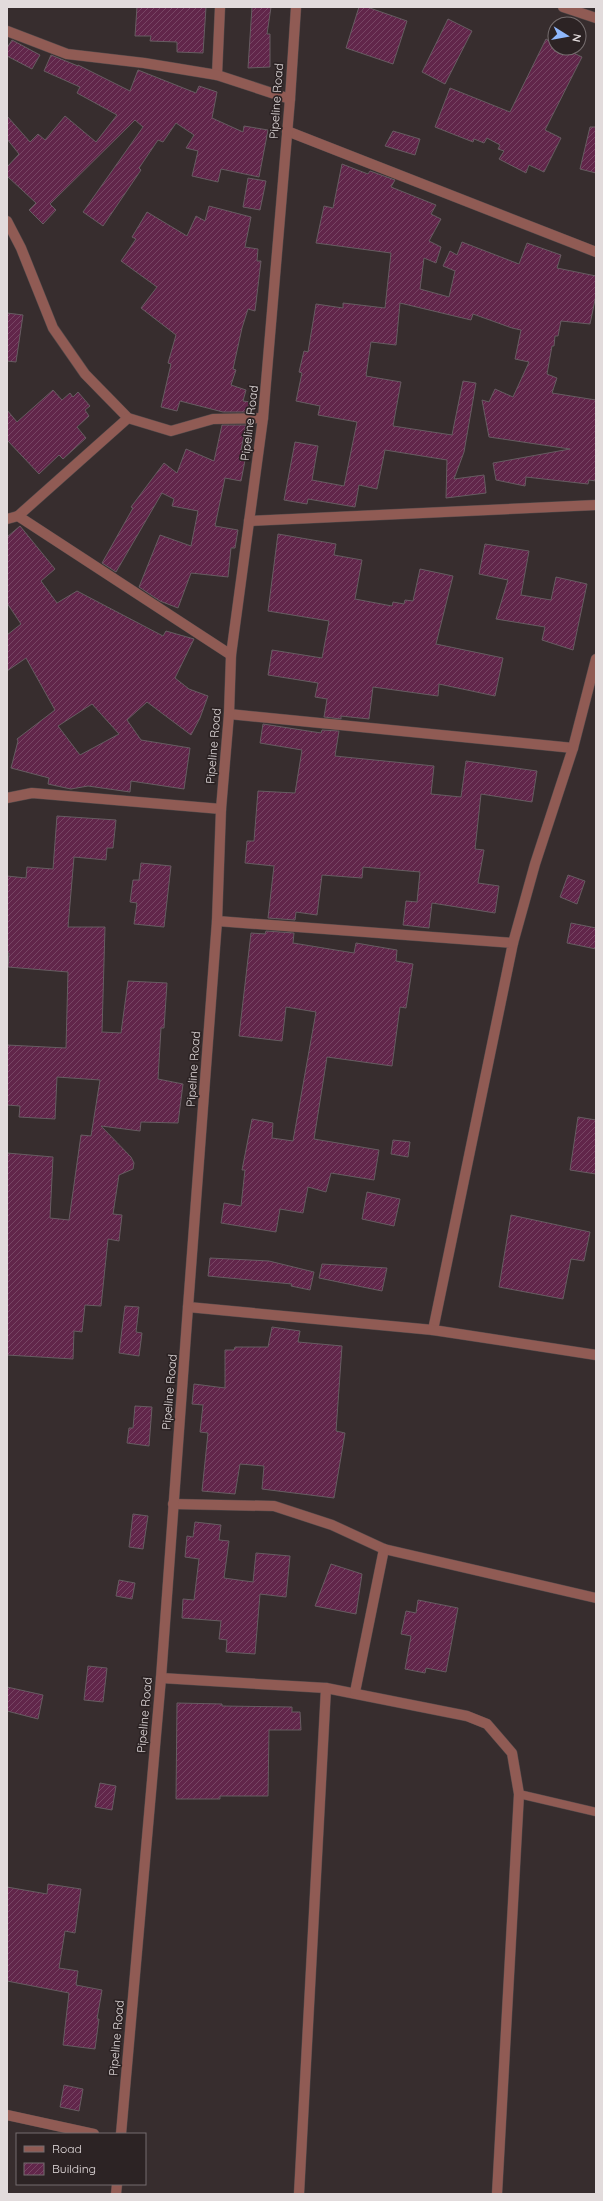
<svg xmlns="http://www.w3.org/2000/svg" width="603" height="2201" viewBox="0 0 603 2201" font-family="Quicksand,sans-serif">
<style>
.building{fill:url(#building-hatch);stroke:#665c61;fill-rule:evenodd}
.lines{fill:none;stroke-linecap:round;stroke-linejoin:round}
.service-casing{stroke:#52494a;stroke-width:9}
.minor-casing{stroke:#52494a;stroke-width:11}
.tertiary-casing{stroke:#52494a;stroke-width:11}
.service{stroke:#905b54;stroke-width:8}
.minor{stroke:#905b54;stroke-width:10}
.tertiary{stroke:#905b54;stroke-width:10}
.labels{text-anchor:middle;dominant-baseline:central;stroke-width:3.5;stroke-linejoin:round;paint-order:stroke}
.street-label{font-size:12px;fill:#e2dbdc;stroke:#2c2324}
</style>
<defs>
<pattern id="building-hatch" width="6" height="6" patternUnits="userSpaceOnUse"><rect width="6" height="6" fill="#61264a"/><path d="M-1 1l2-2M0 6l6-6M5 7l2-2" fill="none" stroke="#774564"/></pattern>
</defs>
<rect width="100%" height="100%" fill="#372d2e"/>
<!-- building -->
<g class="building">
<path d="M 137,7 L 206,7 L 203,53 L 177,52 L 177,42 L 150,41 L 151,36 L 135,36 Z"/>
<path d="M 252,7 L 271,7 L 267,34 L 270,34 L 270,67 L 248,68 Z"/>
<path d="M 359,7 L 367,7 L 407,21 L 393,64 L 346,48 Z"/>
<path d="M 448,19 L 472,31 L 445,84 L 422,72 Z"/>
<path d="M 546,39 L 555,44 L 555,48 L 563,48 L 582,57 L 545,130 L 561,138 L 544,172 L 529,165 L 526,173 L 499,159 L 504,151 L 498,149 L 500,145 L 487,138 L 484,143 L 474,139 L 473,142 L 435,127 L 450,88 L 510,112 Z"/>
<path d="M 12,40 L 40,55 L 32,69 L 7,56 L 7,48 Z"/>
<path d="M 51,55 L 78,66 L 78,65 L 130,91 L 138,70 L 196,93 L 199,86 L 217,92 L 212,118 L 243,132 L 244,126 L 268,130 L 259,177 L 221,169 L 218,182 L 192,176 L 198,151 L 186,148 L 194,135 L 176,123 L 163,142 L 158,140 L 139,168 L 141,170 L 103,226 L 83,212 L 143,127 L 135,120 L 50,204 L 56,210 L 43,224 L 29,210 L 36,203 L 7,176 L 7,167 L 19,154 L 7,139 L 7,116 L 30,142 L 38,134 L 45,140 L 65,116 L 96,142 L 117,115 L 77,93 L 80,87 L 44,71 Z"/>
<path d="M 590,127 L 596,127 L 596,173 L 580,169 Z"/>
<path d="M 393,131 L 420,139 L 415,155 L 385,146 Z"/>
<path d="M 342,164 L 368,174 L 370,171 L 395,180 L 391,187 L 436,205 L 431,214 L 441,219 L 429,241 L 441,247 L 436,263 L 424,258 L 420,289 L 449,297 L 455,271 L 443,266 L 450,251 L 457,255 L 462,242 L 519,264 L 527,243 L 561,255 L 557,268 L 596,276 L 596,295 L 590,324 L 561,321 L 558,336 L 555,336 L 554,346 L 552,346 L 547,374 L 557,378 L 552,393 L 596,400 L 596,481 L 589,480 L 588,484 L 526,477 L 525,486 L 496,480 L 493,463 L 570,449 L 489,437 L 482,400 L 489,402 L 495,389 L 513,397 L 529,362 L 515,359 L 521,330 L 512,328 L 473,314 L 471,320 L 400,303 L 396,345 L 371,342 L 366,376 L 401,382 L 393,426 L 452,435 L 463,381 L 476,383 L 464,452 L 454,479 L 484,475 L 486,493 L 446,498 L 447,460 L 385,450 L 377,489 L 359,485 L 355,507 L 308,499 L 307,504 L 284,500 L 295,442 L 318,446 L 312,480 L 344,486 L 357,422 L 318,415 L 320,406 L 296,401 L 302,373 L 299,372 L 304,351 L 308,352 L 316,304 L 343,308 L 343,303 L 385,308 L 391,253 L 316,243 L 324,206 L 333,208 Z"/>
<path d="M 248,178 L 266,181 L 260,210 L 243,207 Z"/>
<path d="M 209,206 L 251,217 L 245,247 L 258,249 L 257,261 L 261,261 L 255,311 L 248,309 L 242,328 L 233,369 L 236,370 L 231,385 L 246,390 L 243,401 L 250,402 L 249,412 L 223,412 L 180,401 L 177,411 L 161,407 L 171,364 L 168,363 L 176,335 L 141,308 L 157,287 L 121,261 L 136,239 L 132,237 L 147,212 L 187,236 L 196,216 L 205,221 Z"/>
<path d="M 7,313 L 23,315 L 16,362 L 7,361 Z"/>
<path d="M 53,390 L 62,400 L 70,393 L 73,397 L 78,392 L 90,406 L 85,410 L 89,416 L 77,427 L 86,438 L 63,459 L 59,455 L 39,474 L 7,440 L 7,410 L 17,422 Z"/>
<path d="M 222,425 L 246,425 L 241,450 L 247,450 L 241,481 L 225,478 L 215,526 L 238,530 L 235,548 L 231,548 L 228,577 L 191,573 L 178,608 L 160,601 L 139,587 L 160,535 L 191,546 L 198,511 L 172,506 L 174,499 L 162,493 L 116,572 L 102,563 L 133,508 L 131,507 L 164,463 L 177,473 L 186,449 L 214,461 Z"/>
<path d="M 20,526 L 55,569 L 41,581 L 57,603 L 77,591 L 163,636 L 166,631 L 194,639 L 175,678 L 189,689 L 208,696 L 200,718 L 191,735 L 147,702 L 127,720 L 141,740 L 190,748 L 184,789 L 131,781 L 130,792 L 88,786 L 71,789 L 48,784 L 49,778 L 11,768 L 18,741 L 17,739 L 55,710 L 26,658 L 7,671 L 7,635 L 21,624 L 7,603 L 7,537 ZM 92,704 L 119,734 L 80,755 L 58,726 Z"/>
<path d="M 278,534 L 336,544 L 334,555 L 362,560 L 355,599 L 392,606 L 393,602 L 404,604 L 405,600 L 413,601 L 420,569 L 453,576 L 436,644 L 503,658 L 495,696 L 439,684 L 438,696 L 373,687 L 369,719 L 341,716 L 341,719 L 324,717 L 327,699 L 315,697 L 318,683 L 268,675 L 272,650 L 322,658 L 329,621 L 268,611 Z"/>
<path d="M 485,544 L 529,551 L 521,595 L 551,600 L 556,577 L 587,584 L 573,650 L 542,640 L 545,627 L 496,619 L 508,580 L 479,574 Z"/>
<path d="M 263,724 L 321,733 L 322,730 L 339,731 L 335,756 L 434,766 L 431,794 L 461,797 L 466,761 L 537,771 L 532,802 L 481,794 L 475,849 L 484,850 L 478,883 L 499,886 L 495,913 L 432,903 L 429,928 L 403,925 L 406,901 L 417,902 L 420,872 L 363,867 L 362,878 L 322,875 L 317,915 L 296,912 L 295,920 L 268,918 L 274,866 L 245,863 L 247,841 L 254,841 L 258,791 L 295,793 L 302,750 L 260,743 Z"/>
<path d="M 57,816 L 116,820 L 113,848 L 107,848 L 106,860 L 74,857 L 68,927 L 105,927 L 102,1032 L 121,1033 L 128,981 L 167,983 L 164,1028 L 161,1028 L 158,1079 L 183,1084 L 178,1123 L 141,1122 L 140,1131 L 101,1126 L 131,1157 L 134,1163 L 133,1169 L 119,1175 L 113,1214 L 122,1215 L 119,1241 L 108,1239 L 101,1306 L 85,1305 L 82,1332 L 74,1331 L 73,1359 L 7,1355 L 7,1153 L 53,1157 L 50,1218 L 69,1220 L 81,1135 L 91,1136 L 100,1080 L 57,1077 L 55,1119 L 19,1117 L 20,1106 L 7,1105 L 7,1045 L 66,1048 L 68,972 L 8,967 L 9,953 L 7,953 L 7,876 L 26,878 L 27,867 L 53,869 Z"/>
<path d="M 141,863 L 171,866 L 164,927 L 134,924 L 137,903 L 130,902 L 133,880 L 139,880 Z"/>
<path d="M 568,875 L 585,881 L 577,904 L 560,897 Z"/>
<path d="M 571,923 L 596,928 L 596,949 L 567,943 Z"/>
<path d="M 266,931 L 294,933 L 293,943 L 354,953 L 356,943 L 397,950 L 396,961 L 413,964 L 406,1008 L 400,1007 L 392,1066 L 327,1057 L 314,1139 L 379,1150 L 374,1180 L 331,1173 L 326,1192 L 308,1187 L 303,1213 L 280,1209 L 276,1232 L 221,1223 L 224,1203 L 241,1206 L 245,1170 L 242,1170 L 252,1119 L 273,1123 L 272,1138 L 293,1141 L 316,1012 L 286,1007 L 282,1041 L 239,1036 L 251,933 L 265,934 Z"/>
<path d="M 578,1117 L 596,1120 L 596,1174 L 570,1170 Z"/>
<path d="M 393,1140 L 410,1142 L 408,1157 L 391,1154 Z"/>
<path d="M 367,1192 L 400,1199 L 394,1226 L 362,1219 Z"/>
<path d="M 511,1215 L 590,1232 L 584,1261 L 571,1259 L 563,1299 L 499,1287 Z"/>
<path d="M 210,1258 L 269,1261 L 314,1272 L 310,1290 L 291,1286 L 292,1284 L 208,1276 Z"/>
<path d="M 322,1264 L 387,1268 L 382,1291 L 319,1278 Z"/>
<path d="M 125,1306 L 139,1307 L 136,1332 L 142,1333 L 139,1356 L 119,1353 Z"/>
<path d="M 272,1327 L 300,1331 L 298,1342 L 342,1346 L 336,1431 L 345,1433 L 334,1498 L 262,1489 L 264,1466 L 240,1464 L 235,1494 L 202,1491 L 208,1433 L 200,1432 L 203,1405 L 192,1404 L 194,1384 L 225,1388 L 225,1350 L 234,1350 L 235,1347 L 268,1347 Z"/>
<path d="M 135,1406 L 152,1407 L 149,1446 L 127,1443 L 129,1428 L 133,1428 Z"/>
<path d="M 133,1514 L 148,1516 L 143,1549 L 129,1547 Z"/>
<path d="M 195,1522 L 221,1525 L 219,1540 L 229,1541 L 224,1578 L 253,1582 L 256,1553 L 290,1556 L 286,1597 L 260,1594 L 255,1654 L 226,1652 L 227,1640 L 219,1639 L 221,1621 L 182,1618 L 183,1599 L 194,1600 L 199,1559 L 185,1557 L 187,1536 L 193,1537 Z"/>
<path d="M 331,1564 L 362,1574 L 356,1614 L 315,1606 Z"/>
<path d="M 119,1580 L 135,1583 L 132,1599 L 116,1596 Z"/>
<path d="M 418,1600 L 458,1608 L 446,1672 L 426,1668 L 425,1673 L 405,1669 L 411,1636 L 401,1634 L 406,1611 L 416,1613 Z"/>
<path d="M 88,1666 L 107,1668 L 103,1702 L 84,1700 Z"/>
<path d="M 7,1687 L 43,1695 L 38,1719 L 7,1711 Z"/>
<path d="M 177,1703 L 222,1704 L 222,1706 L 292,1707 L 292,1712 L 300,1712 L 301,1730 L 269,1730 L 268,1796 L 220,1796 L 220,1799 L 176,1799 Z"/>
<path d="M 100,1783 L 116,1786 L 112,1810 L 95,1807 Z"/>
<path d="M 48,1884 L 81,1889 L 75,1933 L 65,1931 L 59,1968 L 78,1971 L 76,1985 L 102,1990 L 97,2019 L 99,2019 L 95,2049 L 63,2045 L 69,1993 L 7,1981 L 7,1887 L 47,1894 Z"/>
<path d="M 64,2085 L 83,2089 L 79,2111 L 60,2107 Z"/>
</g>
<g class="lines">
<!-- service casing -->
<g class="service-casing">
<path id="service" d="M 519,1794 L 596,1812"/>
</g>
<!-- minor casing -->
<g class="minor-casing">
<g id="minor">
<path d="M 220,7 L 217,75 L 290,99"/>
<path d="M 563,7 L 596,18"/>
<path d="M 7,31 L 67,54 L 144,63 L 217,75"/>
<path d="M 287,131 L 596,252"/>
<path d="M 7,221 L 21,248 L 53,328 L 85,374 L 128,418 L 171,431 L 213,419 L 263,418"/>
<path d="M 18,516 L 128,418"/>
<path d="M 7,519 L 18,516 L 231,655"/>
<path d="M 249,521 L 596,505"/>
<path d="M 229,714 L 573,748"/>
<path d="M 7,798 L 32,793 L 221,809"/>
<path d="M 217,921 L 513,943 L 433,1330"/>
<path d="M 513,943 L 535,864 L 573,748 L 596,659"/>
<path d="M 188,1307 L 433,1330 L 596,1355"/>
<path d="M 173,1504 L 274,1506 L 332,1525 L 384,1549 L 596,1598"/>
<path d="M 161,1678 L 326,1688 L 467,1716 L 487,1724 L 512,1753 L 519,1794 L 497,2194"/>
<path d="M 355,1692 L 384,1549"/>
<path d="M 7,2115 L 94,2134"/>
<path d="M 299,2194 L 326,1688"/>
</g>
</g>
<!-- tertiary casing -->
<g class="tertiary-casing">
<g id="tertiary">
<path d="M 121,2134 L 161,1678 L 188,1307 L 217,921 L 221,809 L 229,714 L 231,655 L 263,418 L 290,99 L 296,7"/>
<path d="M 116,2194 L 117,2184"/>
</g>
</g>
<!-- service -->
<use href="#service" class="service"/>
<!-- minor -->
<use href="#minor" class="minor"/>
<!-- tertiary -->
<use href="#tertiary" class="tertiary"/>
</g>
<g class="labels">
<!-- street labels -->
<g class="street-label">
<text transform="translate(276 101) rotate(-86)">Pipeline Road</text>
<text transform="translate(249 423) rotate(-83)">Pipeline Road</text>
<text transform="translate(213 746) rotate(-85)">Pipeline Road</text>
<text transform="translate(193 1069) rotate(-86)">Pipeline Road</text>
<text transform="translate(169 1392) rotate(-85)">Pipeline Road</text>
<text transform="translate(144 1715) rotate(-85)">Pipeline Road</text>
<text transform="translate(116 2038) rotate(-85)">Pipeline Road</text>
</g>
</g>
<!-- border -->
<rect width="603" height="2201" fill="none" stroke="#e2dbdc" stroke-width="16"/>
<!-- legend -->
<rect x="16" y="2133" width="130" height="52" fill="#2c2324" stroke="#756d6e"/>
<rect x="24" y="2146" width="20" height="6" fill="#905b54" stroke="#756d6e"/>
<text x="52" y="2153" font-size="12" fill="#e2dbdc">Road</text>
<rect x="24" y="2163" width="20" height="12" fill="url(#building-hatch)" stroke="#756d6e"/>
<text x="52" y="2173" font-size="12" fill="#e2dbdc">Building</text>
<!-- north arrow -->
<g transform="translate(567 36) rotate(101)"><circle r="19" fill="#2c2324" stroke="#756d6e"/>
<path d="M0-3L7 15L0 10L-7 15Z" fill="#8fb8fd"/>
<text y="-6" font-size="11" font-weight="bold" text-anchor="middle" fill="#e2dbdc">N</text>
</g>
</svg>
